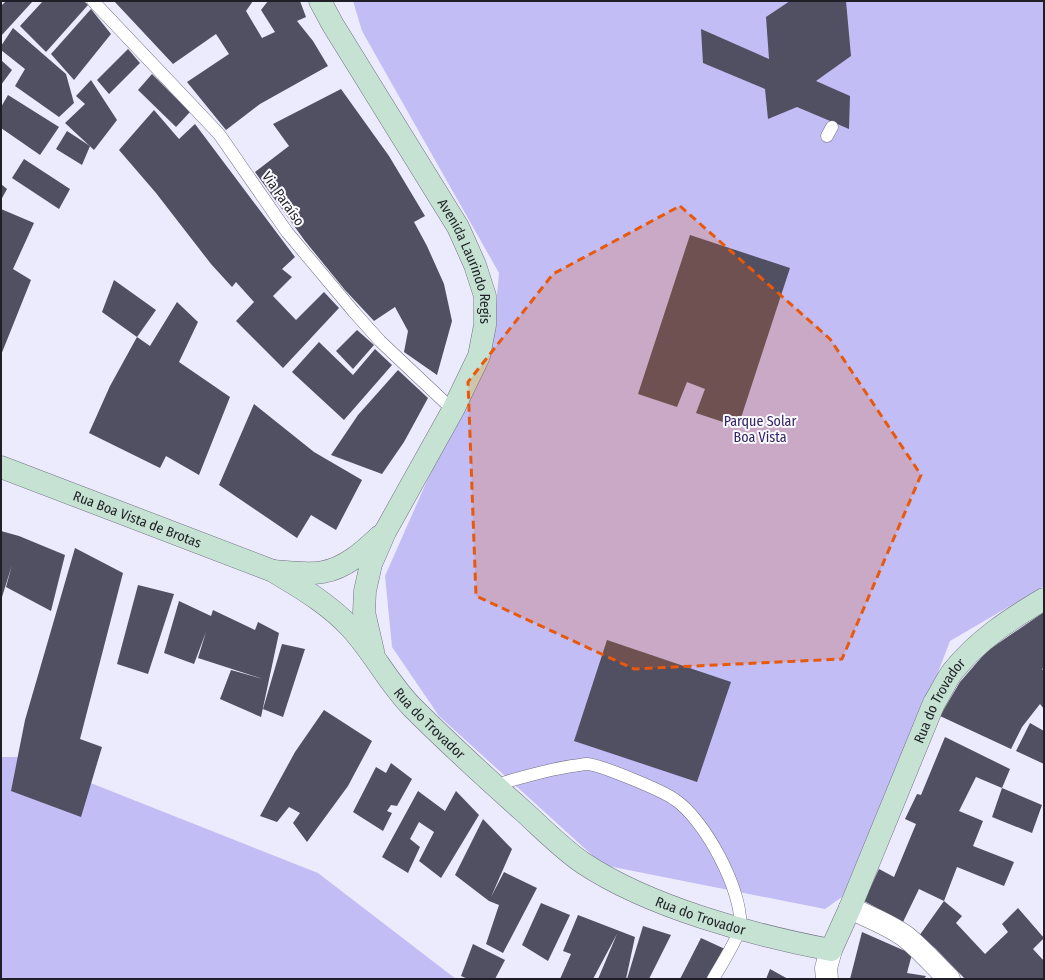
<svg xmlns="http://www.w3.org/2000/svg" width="1045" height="980" viewBox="0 0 1045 980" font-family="'Fira Sans Condensed',sans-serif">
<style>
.green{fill:#c2bdf4}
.building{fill:#514f62}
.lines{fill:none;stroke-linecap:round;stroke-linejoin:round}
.lane-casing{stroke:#727185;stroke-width:13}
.street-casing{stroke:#727185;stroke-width:23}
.secondary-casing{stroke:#727185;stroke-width:23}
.lane{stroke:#fff;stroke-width:12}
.street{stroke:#fff;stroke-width:22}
.secondary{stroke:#c6e2d3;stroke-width:22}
.marked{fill:#e8590c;fill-opacity:0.2;stroke:#e8590c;stroke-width:3;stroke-dasharray:8 5;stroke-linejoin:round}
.labels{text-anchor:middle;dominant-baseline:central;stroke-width:4;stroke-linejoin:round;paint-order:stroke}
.street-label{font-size:14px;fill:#201f27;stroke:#fafaff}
.park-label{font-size:14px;fill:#342567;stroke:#fafaff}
</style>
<rect width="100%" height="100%" fill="#ecebfe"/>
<!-- green -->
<g class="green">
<path d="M 353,1 L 1044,1 L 1044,586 L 950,641 L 856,887 L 825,909 L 603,865 L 439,716 L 392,647 L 385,576 L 494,329 L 499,273 L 362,31 Z"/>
<path d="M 1,757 L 25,757 L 318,873 L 456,979 L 1,979 Z"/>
</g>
<!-- building -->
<g class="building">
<path d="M 6,1 L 33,1 L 1,36 L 1,6 Z"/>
<path d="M 43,1 L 84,1 L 88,5 L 46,52 L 20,26 Z"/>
<path d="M 114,1 L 253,1 L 246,11 L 262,38 L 275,32 L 261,10 L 268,1 L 300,1 L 306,17 L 297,21 L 313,41 L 328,66 L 260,104 L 226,130 L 187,82 L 229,54 L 216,34 L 173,64 Z"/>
<path d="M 790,1 L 846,1 L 851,56 L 816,81 L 850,96 L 849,129 L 797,107 L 768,119 L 765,89 L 703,63 L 701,29 L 769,59 L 766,17 Z"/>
<path d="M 91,9 L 111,34 L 74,80 L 51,54 Z"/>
<path d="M 13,28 L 66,74 L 74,103 L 59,117 L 15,86 L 25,69 L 1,50 L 1,46 Z"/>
<path d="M 128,49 L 140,63 L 109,94 L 97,80 Z"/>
<path d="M 1,60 L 12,70 L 1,85 Z"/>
<path d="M 152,74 L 190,112 L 176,127 L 138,90 Z"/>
<path d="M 91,80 L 117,120 L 94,150 L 65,123 L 85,104 L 76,96 Z"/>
<path d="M 341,89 L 389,156 L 425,216 L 414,222 L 427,246 L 444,284 L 452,321 L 437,375 L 404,352 L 408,331 L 395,307 L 374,321 L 345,290 L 305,241 L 255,172 L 289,146 L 273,124 Z"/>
<path d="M 8,95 L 59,127 L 40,155 L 1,128 L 1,107 Z"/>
<path d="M 154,110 L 179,139 L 195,124 L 295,257 L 282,269 L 292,277 L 273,296 L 296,320 L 324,292 L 339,308 L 283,368 L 236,321 L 254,302 L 236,282 L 232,287 L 211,264 L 156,193 L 119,150 Z"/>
<path d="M 67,131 L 90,146 L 82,165 L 56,149 Z"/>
<path d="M 24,159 L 70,189 L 59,209 L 12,178 Z"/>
<path d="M 1,184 L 7,189 L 1,200 Z"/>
<path d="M 1,209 L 34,223 L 13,269 L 31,280 L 1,355 Z"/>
<path d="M 690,235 L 790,268 L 738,427 L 696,413 L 705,389 L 687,382 L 677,407 L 638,394 Z"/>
<path d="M 114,280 L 156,310 L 137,337 L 102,312 Z"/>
<path d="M 177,302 L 198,322 L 179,362 L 230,397 L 199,475 L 166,456 L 160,468 L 89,433 L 110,386 L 137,337 L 150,346 Z"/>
<path d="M 357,330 L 374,345 L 353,369 L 336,351 Z"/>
<path d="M 319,342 L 353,375 L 375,349 L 392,365 L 344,420 L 292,372 Z"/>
<path d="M 398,370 L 428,398 L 404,442 L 382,474 L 331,455 L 358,415 Z"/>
<path d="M 254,404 L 314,452 L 362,480 L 336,530 L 311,515 L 297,538 L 219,485 Z"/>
<path d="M 1,531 L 19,536 L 65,555 L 51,611 L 6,587 L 12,565 L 2,597 L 1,597 Z"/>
<path d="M 75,548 L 123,573 L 80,739 L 102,747 L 81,817 L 11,791 L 25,720 Z"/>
<path d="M 138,585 L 174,594 L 148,674 L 117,664 Z"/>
<path d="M 179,601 L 211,616 L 213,610 L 255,630 L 258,622 L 279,633 L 261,717 L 220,699 L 231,670 L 263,679 L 198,658 L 206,632 L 194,664 L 164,653 Z"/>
<path d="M 1044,612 L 1044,668 L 1042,669 L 1044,671 L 1044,709 L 1040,704 L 1022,727 L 1011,749 L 940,716 L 960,682 L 987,651 Z"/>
<path d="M 607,640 L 731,682 L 697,782 L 574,741 Z"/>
<path d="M 282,644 L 305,649 L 283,717 L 263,709 Z"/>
<path d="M 324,710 L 372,741 L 348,786 L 307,842 L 293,823 L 300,813 L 289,807 L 277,822 L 260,816 L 295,752 Z"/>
<path d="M 1030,723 L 1044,731 L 1044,764 L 1016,751 Z"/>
<path d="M 945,737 L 1010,769 L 1002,788 L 976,777 L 959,811 L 983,821 L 973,846 L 1014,862 L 1004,886 L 957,867 L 944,901 L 962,916 L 956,923 L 985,954 L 1008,932 L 1002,924 L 1018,908 L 1044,938 L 1033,949 L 1044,961 L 1044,979 L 965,979 L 935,948 L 919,936 L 944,901 L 919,889 L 903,922 L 864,901 L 879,869 L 894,877 L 916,824 L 905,819 L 917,794 L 921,795 Z"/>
<path d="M 391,763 L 412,779 L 397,806 L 391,805 L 387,811 L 392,813 L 383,831 L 353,812 L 376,767 L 386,773 Z"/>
<path d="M 1002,788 L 1042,805 L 1032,833 L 992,817 Z"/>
<path d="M 418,791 L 445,811 L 456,791 L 479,815 L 441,878 L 419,861 L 434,832 L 419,822 L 410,839 L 420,847 L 408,873 L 382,857 Z"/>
<path d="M 483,819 L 512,849 L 491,897 L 504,872 L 537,888 L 503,953 L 486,944 L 499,905 L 489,901 L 455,875 Z"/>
<path d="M 541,903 L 570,915 L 548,961 L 522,945 Z"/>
<path d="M 578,915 L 635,937 L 626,979 L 598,979 L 617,934 L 593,979 L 560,979 L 571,954 L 563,951 Z"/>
<path d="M 643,926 L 671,935 L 649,979 L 627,979 Z"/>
<path d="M 862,932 L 912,954 L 907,973 L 926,976 L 924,979 L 850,979 Z"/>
<path d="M 701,938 L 725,949 L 710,979 L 680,979 Z"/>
<path d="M 473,944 L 505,960 L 495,979 L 468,979 L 461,976 Z"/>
<path d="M 770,969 L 788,979 L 766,979 Z"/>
</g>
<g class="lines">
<!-- lane casing -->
<g class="lane-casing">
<g id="lane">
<path d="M 93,1 L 219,134 L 287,232 L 354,312 L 380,341 L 453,410"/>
<path d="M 827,136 L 832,127"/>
<path d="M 495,785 C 520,778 545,770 572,766 C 576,766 582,764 587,764 C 601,765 661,790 674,799 C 704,818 744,892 740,928 C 739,936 719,969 713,979"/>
</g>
</g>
<!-- street casing -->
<g class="street-casing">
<g id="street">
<path d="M 850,908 C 869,917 890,925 906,937 C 922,950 935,965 949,979"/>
<path d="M 827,979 L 826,968 L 831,950"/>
</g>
</g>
<!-- secondary casing -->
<g class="secondary-casing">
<g id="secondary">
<path id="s1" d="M 320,1 L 333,25 L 458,227 L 475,265 L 485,296 L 485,325 L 479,356 L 453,410 L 385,532 L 371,564 L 365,591 L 364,612 L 373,651"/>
<path id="s2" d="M 1,467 L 273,571 C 301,588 329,604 351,628 C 374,653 389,684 413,708 C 448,743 485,777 522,810 C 542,828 561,848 583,863 C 649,907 752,935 831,950 L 850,908 L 934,703 C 941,692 946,680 953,671 C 978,640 1010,619 1044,599"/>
<path d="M 274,571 C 290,572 308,575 323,572 C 346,568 364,551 380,536"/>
</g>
</g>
<!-- lane -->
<use href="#lane" class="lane"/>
<!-- street -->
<use href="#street" class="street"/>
<!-- secondary -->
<use href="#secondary" class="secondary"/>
</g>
<!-- marked area -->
<path class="marked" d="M 680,206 L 830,339 L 921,475 L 842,659 L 634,669 L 476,596 L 468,382 L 553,274 Z"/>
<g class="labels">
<!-- street labels -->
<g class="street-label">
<text transform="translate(283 199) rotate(55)">Via Paraíso</text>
<text stroke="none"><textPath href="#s1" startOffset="300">Avenida Laurindo Regis</textPath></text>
<text stroke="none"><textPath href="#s2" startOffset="146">Rua Boa Vista de Brotas</textPath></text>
<text stroke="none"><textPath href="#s2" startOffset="1256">Rua do Trovador</textPath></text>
<text stroke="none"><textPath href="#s2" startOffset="512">Rua do Trovador</textPath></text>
<text stroke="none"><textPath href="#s2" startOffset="849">Rua do Trovador</textPath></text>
</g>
<!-- park labels -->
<g class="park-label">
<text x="760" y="421">Parque Solar<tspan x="760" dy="16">Boa Vista</tspan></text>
</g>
</g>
<!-- border -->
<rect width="1045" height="980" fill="none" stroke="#201f27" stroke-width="4"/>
</svg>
